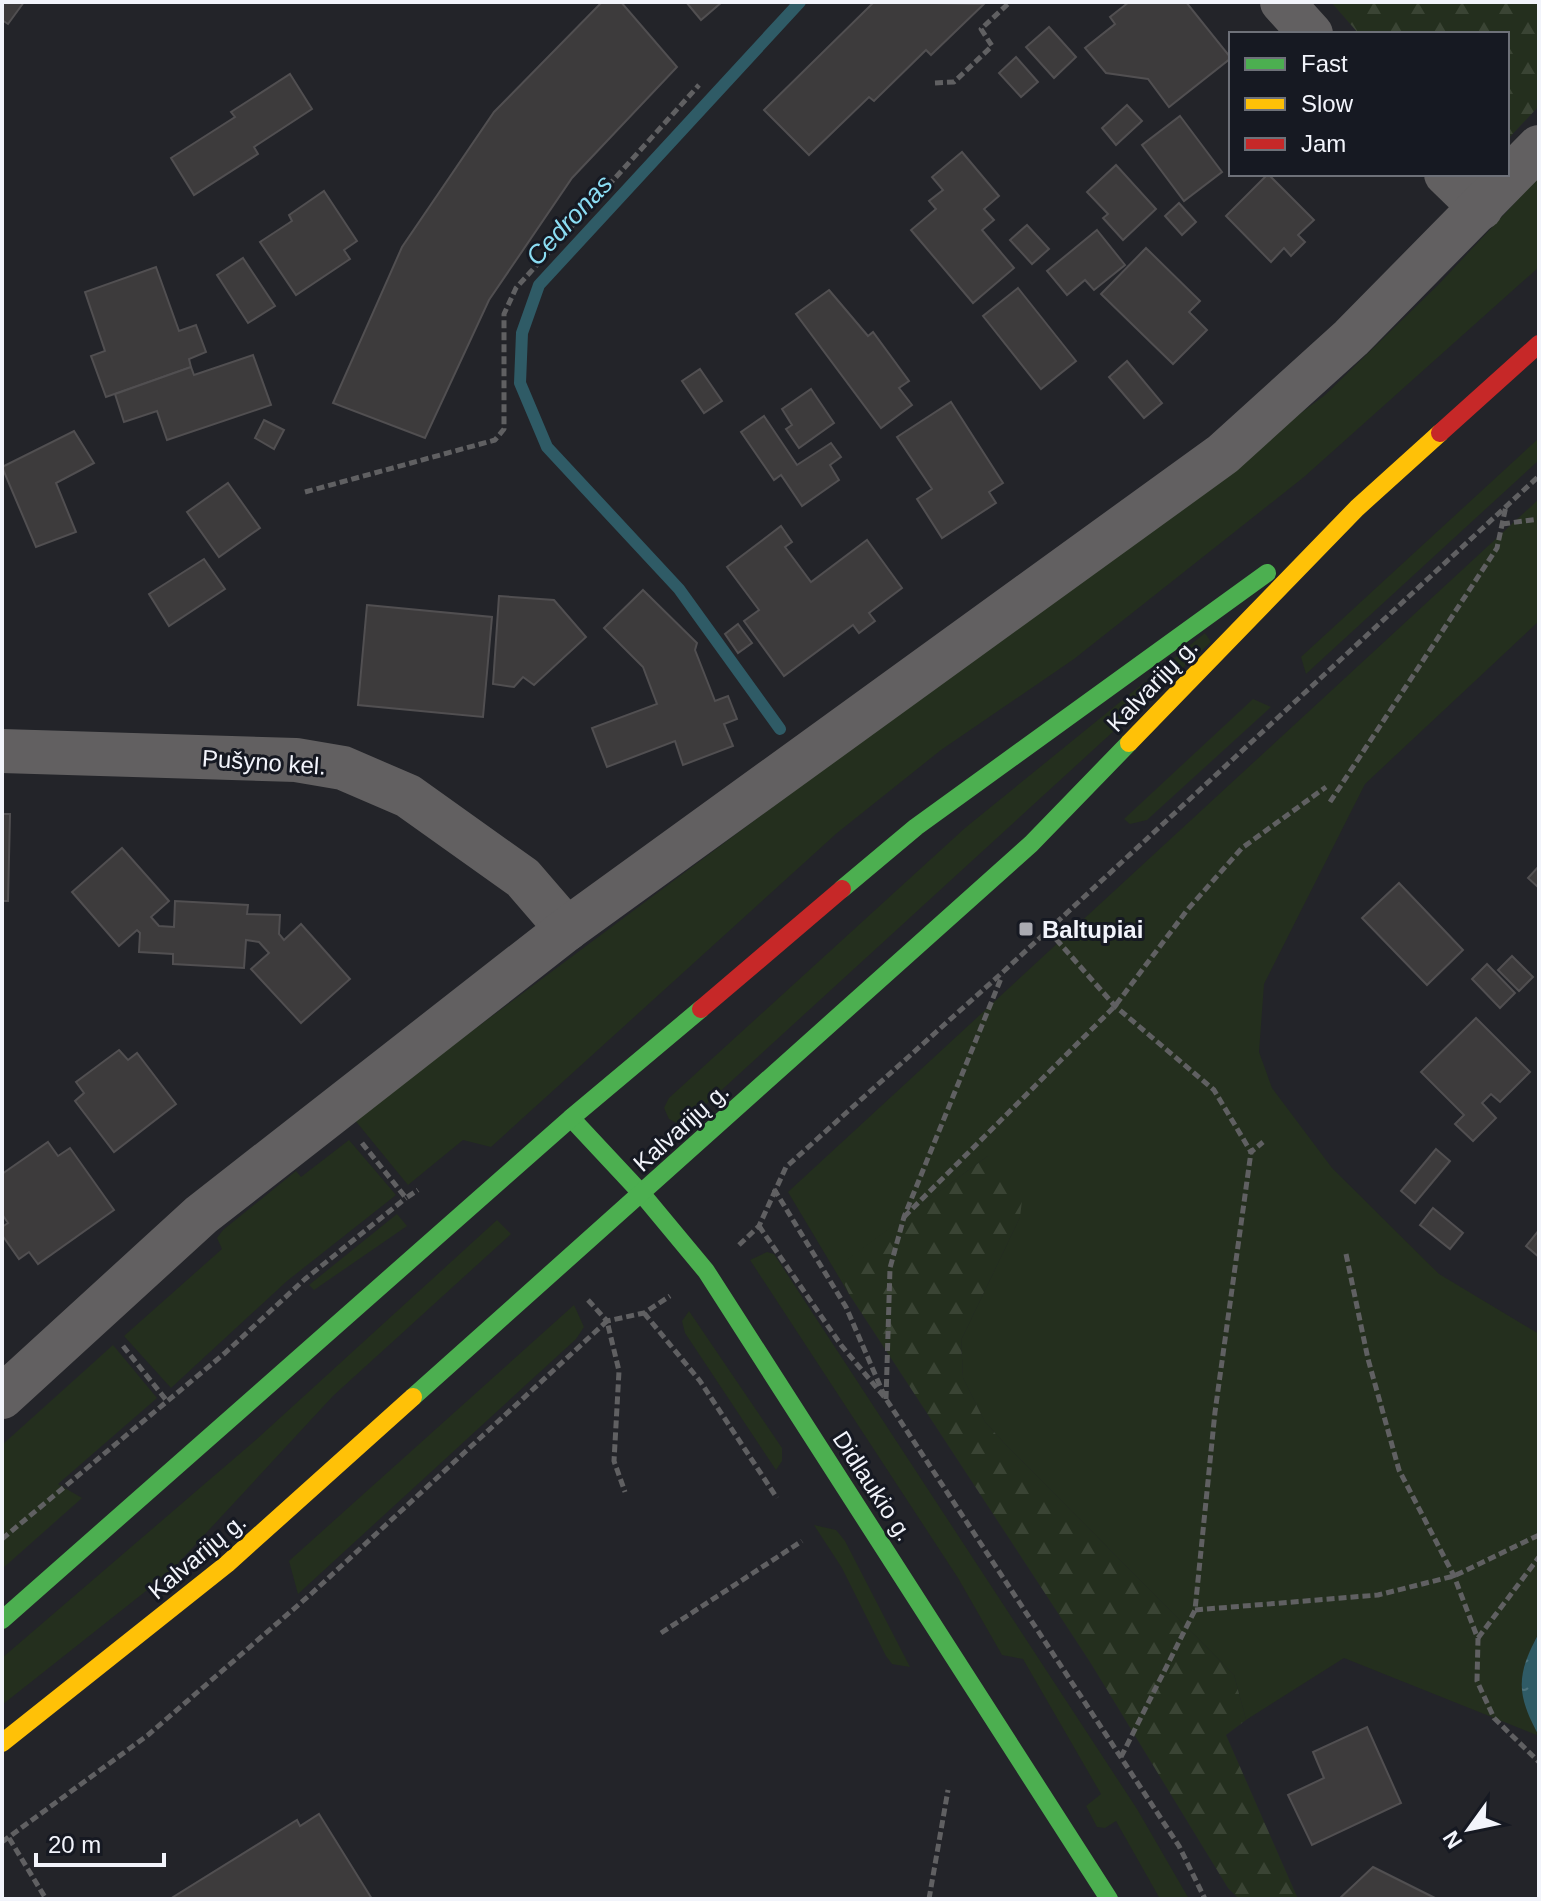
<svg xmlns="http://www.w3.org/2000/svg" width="1541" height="1901" viewBox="0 0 1541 1901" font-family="Arial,sans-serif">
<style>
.grass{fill:#242f1e}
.forest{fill:url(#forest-firs)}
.water{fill:url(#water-ripples)}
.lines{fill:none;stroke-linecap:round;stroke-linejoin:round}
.stream{stroke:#2f5b66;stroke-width:12}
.building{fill:#3d3b3c;stroke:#514f51;stroke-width:2}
.path{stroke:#606062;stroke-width:5;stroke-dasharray:8 4;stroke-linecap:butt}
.street{stroke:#626061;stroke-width:44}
.fast{stroke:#4caf50;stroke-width:18}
.slow{stroke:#ffc107;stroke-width:18}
.jam{stroke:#c62828;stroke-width:18}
.poi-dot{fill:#aaabb2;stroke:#161922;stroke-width:3}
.labels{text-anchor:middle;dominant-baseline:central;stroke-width:6;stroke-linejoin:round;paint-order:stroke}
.street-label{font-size:24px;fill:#f2f4fb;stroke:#161922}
.poi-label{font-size:24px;font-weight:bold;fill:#f2f4fb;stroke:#161922;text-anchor:start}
.water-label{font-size:26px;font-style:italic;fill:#8bddf3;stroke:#161922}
</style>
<defs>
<pattern id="forest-firs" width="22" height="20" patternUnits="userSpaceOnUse" patternTransform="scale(2)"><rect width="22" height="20" fill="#242f1e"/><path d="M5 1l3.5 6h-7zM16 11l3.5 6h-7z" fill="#3a4434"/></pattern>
<pattern id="water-ripples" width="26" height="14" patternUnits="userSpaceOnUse" patternTransform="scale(2)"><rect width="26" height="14" fill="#2f5b66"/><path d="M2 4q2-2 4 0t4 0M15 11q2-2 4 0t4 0" fill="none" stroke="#4e737d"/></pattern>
</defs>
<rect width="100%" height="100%" fill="#232429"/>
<!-- grass -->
<g class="grass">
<path d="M 1539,177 L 1539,267 L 1304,477 L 1074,659 L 941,750 L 837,833 L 491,1147 L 463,1140 L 408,1185 L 354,1119 L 1325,395 L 1439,284 Z"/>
<path d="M 1539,438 L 1539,460 L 1306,674 L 1301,657 Z"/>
<path d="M 1539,499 L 1539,621 L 1365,784 L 1264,984 L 1259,1052 L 1272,1088 L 1332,1168 L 1439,1274 L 1539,1334 L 1539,1633 C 1518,1671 1519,1698 1539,1736 L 1344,1658 L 1246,1720 L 1234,1675 L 1003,1442 L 985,1422 L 963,1378 L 961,1340 L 1020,1217 L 988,1156 L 838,1267 L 849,1294 L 788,1192 Z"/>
<path d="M 1205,633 L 1211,642 L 690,1119 L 679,1124 L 669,1119 L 664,1108 L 669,1098 L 965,828 Z"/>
<path d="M 1253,699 L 1271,707 L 1147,820 L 1130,824 L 1124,819 Z"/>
<path d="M 349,1140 L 396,1195 L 287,1281 L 171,1388 L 124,1336 L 222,1249 L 217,1238 L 223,1230 L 296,1171 L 301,1177 Z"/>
<path d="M 397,1214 L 407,1226 L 314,1290 L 309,1285 Z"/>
<path d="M 497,1220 L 511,1234 L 333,1396 L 170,1572 L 2,1705 L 2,1658 L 258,1438 Z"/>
<path d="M 767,1252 L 774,1254 L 1137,1809 L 1189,1899 L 1160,1899 L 1116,1821 L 1105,1828 L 1097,1827 L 1086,1806 L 1101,1794 L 1023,1659 L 1002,1655 L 958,1578 L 750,1260 Z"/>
<path d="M 574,1305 L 584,1327 L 576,1339 L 298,1594 L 289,1561 Z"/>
<path d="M 689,1311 L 782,1448 L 782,1461 L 776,1470 L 685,1333 L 682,1321 Z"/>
<path d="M 113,1345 L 157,1398 L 58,1484 L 82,1498 L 2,1569 L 2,1445 Z"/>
<path d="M 814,1525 L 836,1530 L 845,1541 L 910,1667 L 892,1664 L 886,1656 L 842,1568 Z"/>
</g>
<!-- forest -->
<g class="forest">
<path d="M 1331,2 L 1539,2 L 1539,106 L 1507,140 L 1507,34 L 1359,34 Z"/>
<path d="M 988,1156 L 1011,1170 L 1023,1192 L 1020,1217 L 961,1340 L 963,1378 L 985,1422 L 1003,1442 L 1234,1675 L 1246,1720 L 1226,1735 L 1298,1899 L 1239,1899 L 1228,1888 L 1090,1662 L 849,1294 L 837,1267 Z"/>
</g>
<!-- water -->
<path class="water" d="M 1539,1633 L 1539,1736 C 1516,1694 1516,1675 1539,1633 Z"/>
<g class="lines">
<!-- stream -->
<path class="stream" d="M 780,729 L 679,589 L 547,447 L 520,383 L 522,333 L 539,285 L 800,2"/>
</g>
<!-- building -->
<g class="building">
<path d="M 2,2 L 24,2 L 8,24 L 2,20 Z"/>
<path d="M 602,2 L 621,2 L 677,67 L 572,178 L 489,300 L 425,438 L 333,403 L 402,247 L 494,112 Z"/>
<path d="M 686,2 L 722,2 L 701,20 Z"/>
<path d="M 874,2 L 984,4 L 931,55 L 926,50 L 874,101 L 869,97 L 809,155 L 764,110 Z"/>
<path d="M 1129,2 L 1186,2 L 1231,58 L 1169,107 L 1148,79 L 1106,73 L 1085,48 L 1115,24 L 1110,17 Z"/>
<path d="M 1049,27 L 1076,57 L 1054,78 L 1026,47 Z"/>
<path d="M 1016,57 L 1038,82 L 1021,97 L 999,73 Z"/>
<path d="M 290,74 L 312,109 L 254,147 L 258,154 L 194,195 L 171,158 L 235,117 L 231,112 Z"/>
<path d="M 1127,105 L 1142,121 L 1116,145 L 1102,128 Z"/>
<path d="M 1180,116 L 1222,172 L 1184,201 L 1142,145 Z"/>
<path d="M 962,152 L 999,196 L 984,209 L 994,220 L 982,230 L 1014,268 L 973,303 L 911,230 L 936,209 L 929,201 L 943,190 L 932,177 Z"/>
<path d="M 1116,165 L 1156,209 L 1123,240 L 1103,218 L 1108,214 L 1087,192 Z"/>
<path d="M 1268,174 L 1314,220 L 1298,235 L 1305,242 L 1291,256 L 1284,248 L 1271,262 L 1226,216 Z"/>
<path d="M 324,191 L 357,241 L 344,250 L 350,259 L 296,295 L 260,242 L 292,221 L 289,215 Z"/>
<path d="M 1179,203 L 1196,222 L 1182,235 L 1165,216 Z"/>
<path d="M 1027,225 L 1049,249 L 1032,264 L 1010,240 Z"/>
<path d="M 1097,230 L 1125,265 L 1094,290 L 1085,280 L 1067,295 L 1047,271 Z"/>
<path d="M 1146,248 L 1200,301 L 1189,312 L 1207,330 L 1173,364 L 1101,294 Z"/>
<path d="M 243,258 L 275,306 L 248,323 L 217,275 Z"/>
<path d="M 156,267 L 179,331 L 196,325 L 206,352 L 189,359 L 191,367 L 106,397 L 91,356 L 105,351 L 85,292 Z"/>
<path d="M 1018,288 L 1076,361 L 1041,389 L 983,316 Z"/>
<path d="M 829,290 L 868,336 L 873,332 L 909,381 L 899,388 L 912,405 L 881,428 L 796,314 Z"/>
<path d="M 253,355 L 271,405 L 167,440 L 157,411 L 124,422 L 115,394 L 191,367 L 194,375 Z"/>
<path d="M 1127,361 L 1162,403 L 1144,418 L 1109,377 Z"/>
<path d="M 700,369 L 722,401 L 704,413 L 682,381 Z"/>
<path d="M 811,389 L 834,423 L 799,448 L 786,429 L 792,425 L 782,409 Z"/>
<path d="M 951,402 L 1003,483 L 989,492 L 996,503 L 942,538 L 917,499 L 932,489 L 897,437 Z"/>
<path d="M 764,416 L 797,465 L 831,443 L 841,457 L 830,465 L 839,480 L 802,506 L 781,475 L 774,480 L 741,432 Z"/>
<path d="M 264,420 L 284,430 L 274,449 L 255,438 Z"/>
<path d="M 74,431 L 94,463 L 56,483 L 76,532 L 36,547 L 2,467 Z"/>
<path d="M 228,483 L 260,528 L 219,557 L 187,512 Z"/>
<path d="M 781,526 L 792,542 L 785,547 L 811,582 L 867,540 L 902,588 L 869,613 L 875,621 L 859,633 L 853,625 L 784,676 L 744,621 L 759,610 L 727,567 Z"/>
<path d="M 204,559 L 225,589 L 169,626 L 149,594 Z"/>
<path d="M 643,590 L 697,643 L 695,650 L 715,701 L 728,696 L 737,719 L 724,724 L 733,746 L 683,765 L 675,741 L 607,767 L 592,728 L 657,704 L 643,667 L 604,628 Z"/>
<path d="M 499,596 L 554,600 L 586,637 L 534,685 L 523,677 L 514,687 L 493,684 Z"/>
<path d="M 367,605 L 492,617 L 483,717 L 358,705 Z"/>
<path d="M 738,624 L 752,643 L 738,653 L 725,634 Z"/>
<path d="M 2,814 L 10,814 L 8,901 L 2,901 Z"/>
<path d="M 122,848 L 169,901 L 151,917 L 159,926 L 174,927 L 175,901 L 248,905 L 247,914 L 280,915 L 279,934 L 284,940 L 301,924 L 350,979 L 301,1023 L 251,969 L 269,953 L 259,942 L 246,940 L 244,968 L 173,964 L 173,954 L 139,952 L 140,933 L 137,930 L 119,946 L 72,892 Z"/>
<path d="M 1539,866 L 1539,888 L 1528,878 Z"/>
<path d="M 1399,883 L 1463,950 L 1427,985 L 1362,918 Z"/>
<path d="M 1512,956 L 1533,977 L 1519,991 L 1498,970 Z"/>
<path d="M 1487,964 L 1515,993 L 1500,1008 L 1472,979 Z"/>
<path d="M 1476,1018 L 1530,1072 L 1500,1102 L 1491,1094 L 1482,1103 L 1496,1118 L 1473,1141 L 1455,1124 L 1464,1115 L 1421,1072 Z"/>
<path d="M 119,1050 L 128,1060 L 137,1053 L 176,1104 L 114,1152 L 75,1101 L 84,1093 L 76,1082 Z"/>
<path d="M 48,1142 L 58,1156 L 70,1148 L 114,1210 L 38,1264 L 29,1252 L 19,1259 L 2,1235 L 2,1227 L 8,1223 L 2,1214 L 2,1174 Z"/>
<path d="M 1436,1149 L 1450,1161 L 1415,1203 L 1401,1191 Z"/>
<path d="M 1433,1208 L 1463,1233 L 1450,1249 L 1420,1225 Z"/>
<path d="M 1539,1230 L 1539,1257 L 1526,1246 Z"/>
<path d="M 1367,1727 L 1401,1803 L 1312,1845 L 1288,1795 L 1324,1778 L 1313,1752 Z"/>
<path d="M 319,1814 L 372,1899 L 170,1899 L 297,1820 L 300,1826 Z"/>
<path d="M 1373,1867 L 1437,1899 L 1339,1899 Z"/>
</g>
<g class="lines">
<!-- path -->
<g class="path">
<path d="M 935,83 L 954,82 L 992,46 L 981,29 L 1010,2"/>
<path d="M 305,492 L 495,440 L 504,429 L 504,314 L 516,288 L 699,85"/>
<path d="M 1502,524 L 1539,519"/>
<path d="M 1330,802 L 1497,548 L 1506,506"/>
<path d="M 1048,930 L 1115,1006 L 1214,1090 L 1251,1152 L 1263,1142"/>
<path d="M 362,1143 L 406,1198 L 418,1190"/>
<path d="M 774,1189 L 846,1307 L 884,1395"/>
<path d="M 904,1217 L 1115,1006 L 1188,909 L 1242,848 L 1326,787"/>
<path d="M 759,1226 L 841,1345 L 886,1399 L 1179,1846 L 1205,1899"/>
<path d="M 739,1245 L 759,1226 L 786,1167 L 1004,971 L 1539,476"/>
<path d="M 1346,1254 L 1368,1359 L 1399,1470 L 1454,1576 L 1478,1639 L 1477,1681 L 1494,1718 L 1539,1762"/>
<path d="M 588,1300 L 607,1321 L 644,1313 L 670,1296"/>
<path d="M 644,1313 L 700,1381 L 777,1498"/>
<path d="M 123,1346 L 167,1401"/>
<path d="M 886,1399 L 890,1268 L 904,1217 L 1002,976"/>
<path d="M 2,1539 L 225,1353 L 305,1279 L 406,1198"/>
<path d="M 1195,1610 L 1378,1595 L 1454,1576 L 1539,1535"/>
<path d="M 661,1633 L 802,1541"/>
<path d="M 1478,1638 L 1539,1557"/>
<path d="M 1121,1757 L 1195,1610 L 1215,1412 L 1251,1152"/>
<path d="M 9,1838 L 46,1899"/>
<path d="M 2,1842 L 148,1735 L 311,1594 L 607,1321 L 619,1371 L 614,1461 L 625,1492"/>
<path d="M 929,1899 L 948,1790"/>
</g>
<!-- street -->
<g class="street">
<path d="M 1282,2 L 1311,34"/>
<path d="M 1446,174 L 1481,208"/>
<path d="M 2,751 L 296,760 L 343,768 L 408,796 L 523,878 L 567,929"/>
<path d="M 2,1397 L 201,1215 L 567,929 L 1223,454 L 1351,338 L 1539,147"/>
</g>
<!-- fast -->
<g class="fast">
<path d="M 842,889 L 916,827 L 1267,573"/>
<path d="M 571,1118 L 642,1194 L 706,1271 L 1109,1899"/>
<path d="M 413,1397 L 1031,844 L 1129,743"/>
<path d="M 2,1620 L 571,1118 L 701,1009"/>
</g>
<!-- slow -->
<g class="slow">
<path d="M 1129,743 L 1357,508 L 1440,433"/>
<path d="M 2,1743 L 227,1564 L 413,1397"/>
</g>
<!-- jam -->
<g class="jam">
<path d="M 1440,433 L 1539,344"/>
<path d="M 701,1009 L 842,889"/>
</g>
</g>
<!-- markers -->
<rect class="poi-dot" x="1018" y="921" width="16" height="16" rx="4"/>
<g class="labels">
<!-- street labels -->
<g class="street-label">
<text transform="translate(1152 685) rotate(-46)">Kalvarijų g.</text>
<text transform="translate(264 762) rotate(4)">Pušyno kel.</text>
<text transform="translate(681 1127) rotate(-42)">Kalvarijų g.</text>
<text transform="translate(873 1486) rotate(57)">Didlaukio g.</text>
<text transform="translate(197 1556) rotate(-40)">Kalvarijų g.</text>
</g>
<!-- poi labels -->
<g class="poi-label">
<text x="1042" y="929">Baltupiai</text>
</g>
<!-- water labels -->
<g class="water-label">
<text transform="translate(569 220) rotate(-47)">Cedronas</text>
</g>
</g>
<!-- border -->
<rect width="1541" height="1901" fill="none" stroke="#f2f4fb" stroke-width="8"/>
<!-- legend -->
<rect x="1229" y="32" width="280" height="144" fill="#161922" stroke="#6e7179" stroke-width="2"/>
<rect x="1245" y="58" width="40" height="12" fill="#4caf50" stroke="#6e7179" stroke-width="2"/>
<text x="1301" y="72" font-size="24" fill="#f2f4fb">Fast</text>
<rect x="1245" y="98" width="40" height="12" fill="#ffc107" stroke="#6e7179" stroke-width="2"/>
<text x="1301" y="112" font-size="24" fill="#f2f4fb">Slow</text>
<rect x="1245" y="138" width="40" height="12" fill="#c62828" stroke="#6e7179" stroke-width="2"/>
<text x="1301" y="152" font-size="24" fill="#f2f4fb">Jam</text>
<!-- north arrow -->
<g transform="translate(1469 1829) rotate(237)" stroke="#161922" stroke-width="6" paint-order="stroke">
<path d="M0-6L14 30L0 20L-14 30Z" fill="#f2f4fb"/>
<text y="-12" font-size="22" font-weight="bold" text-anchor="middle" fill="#f2f4fb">N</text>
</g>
<!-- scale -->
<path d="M36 1853v12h128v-12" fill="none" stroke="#f2f4fb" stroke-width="4"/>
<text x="48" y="1853" font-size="24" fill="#f2f4fb" stroke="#161922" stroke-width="6" paint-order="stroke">20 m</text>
</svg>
